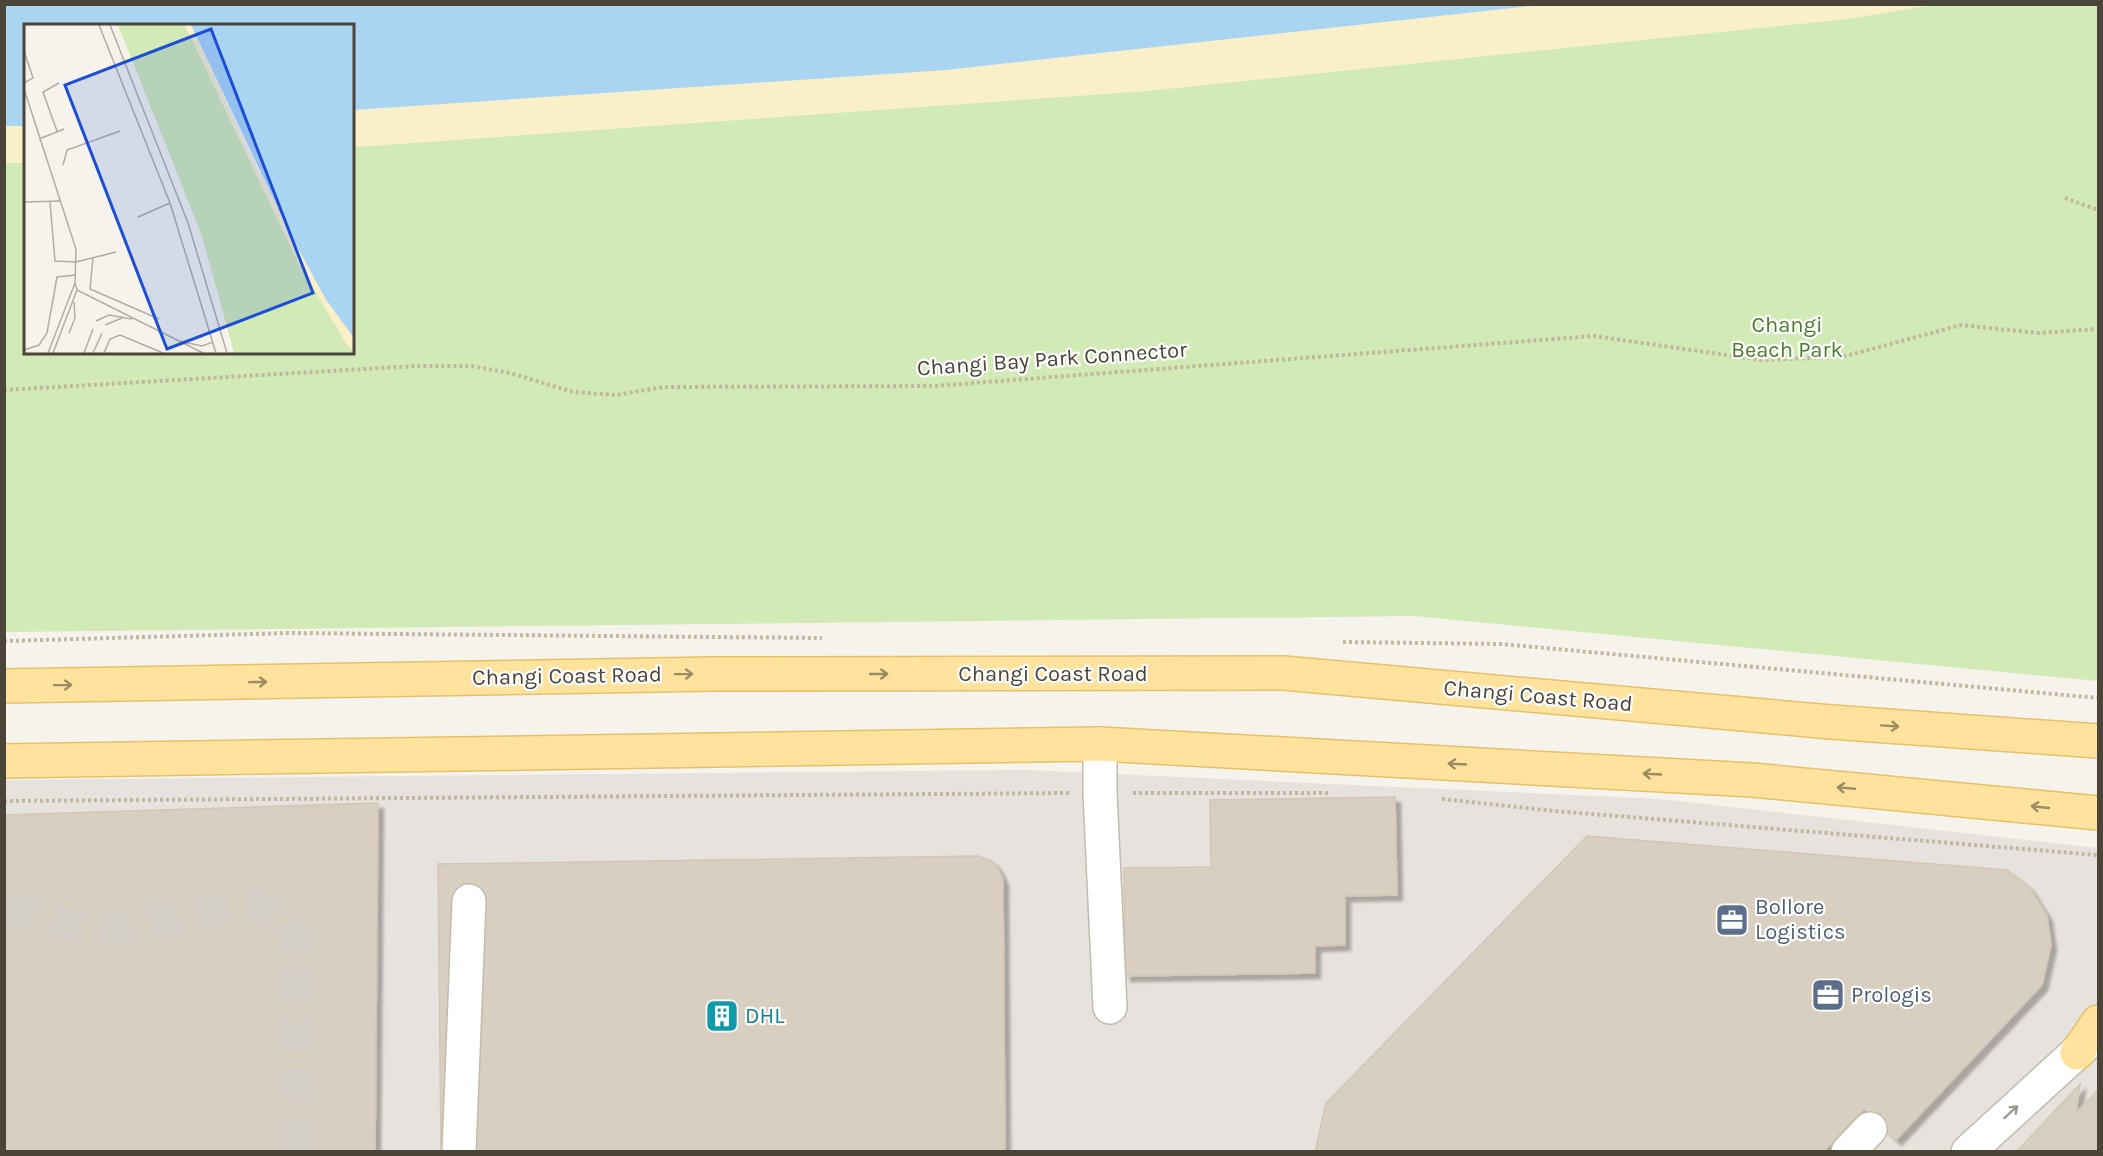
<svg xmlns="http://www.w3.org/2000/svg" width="2103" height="1156" viewBox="0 0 2103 1156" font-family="Karla,sans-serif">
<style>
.industrial{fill:#e6e2dd}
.green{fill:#d2eab5}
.sand{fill:#f9efc9}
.water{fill:#a9d4f2}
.building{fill:#d8cfc1;stroke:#d3c7b4;stroke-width:1.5;filter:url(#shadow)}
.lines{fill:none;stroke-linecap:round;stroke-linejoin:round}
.minor-tunnel{stroke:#d4d0c8;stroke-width:33;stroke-dasharray:33 16;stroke-linecap:butt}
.minor-casing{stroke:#c2bbae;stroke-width:36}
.major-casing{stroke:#e6c16a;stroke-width:36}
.path{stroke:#c4b79f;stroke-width:4;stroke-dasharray:3 3;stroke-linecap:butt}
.minor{stroke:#fff;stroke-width:33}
.major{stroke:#ffe39c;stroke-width:33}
.oneway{stroke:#9c8c66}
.oneway2{stroke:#9c9892}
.labels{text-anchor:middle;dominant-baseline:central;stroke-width:4.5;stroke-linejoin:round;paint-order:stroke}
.park-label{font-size:22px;fill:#4a7f2a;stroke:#fff}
.street-label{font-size:22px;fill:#4b4439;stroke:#fff}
.service-label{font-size:22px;fill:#4e5e75;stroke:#fff;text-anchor:start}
.culture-label{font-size:22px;fill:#0d838f;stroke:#fff;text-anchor:start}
.inset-road{fill:none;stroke:#b2ada4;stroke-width:1.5}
.view{fill:#1d4ed8;fill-opacity:0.15;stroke:#1d4ed8;stroke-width:3}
.inset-edge{fill:none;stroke:#4b4439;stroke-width:3}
</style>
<defs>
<filter id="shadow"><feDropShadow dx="5.5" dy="5.5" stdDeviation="1.5" flood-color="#0004"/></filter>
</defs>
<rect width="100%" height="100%" fill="#f6f3ec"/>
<!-- industrial -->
<path class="industrial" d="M 1027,770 L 1660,799 L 2098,848 L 2098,1151 L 5,1151 L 4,780 Z"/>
<!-- green -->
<path class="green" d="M 1932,5 L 2098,5 L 2098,681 L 1414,616 L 5,632 L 4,163 L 25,163 L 26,352 L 352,352 L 353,147 L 1145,91 L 1846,19 Z"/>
<!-- sand -->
<g class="sand">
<path d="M 1540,5 L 1932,5 L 1846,19 L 1145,91 L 353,147 L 353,110 L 946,70 Z"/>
<path d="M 4,126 L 25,126 L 25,163 L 5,163 Z"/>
</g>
<!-- water -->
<path class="water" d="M 4,5 L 5,4 L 1540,5 L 946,70 L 353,110 L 352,26 L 26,26 L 25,126 L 5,126 Z"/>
<!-- building -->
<g class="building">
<path d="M 1395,797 L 1397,895 L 1345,896 L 1345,945 L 1315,946 L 1315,973 L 1125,976 L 1124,868 L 1211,867 L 1210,800 Z"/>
<path d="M 378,803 L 375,1152 L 4,1152 L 4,815 Z"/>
<path d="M 1587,836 L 2007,870 L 2028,886 L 2047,916 L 2051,945 L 2042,985 L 1896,1140 L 1864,1109 L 1823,1152 L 1315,1152 L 1326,1103 Z"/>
<path d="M 978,856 L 992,861 L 997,867 L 1003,880 L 1005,1152 L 441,1152 L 438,864 Z"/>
<path d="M 2080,1084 L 2076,1113 L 2098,1090 L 2098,1152 L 2016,1152 Z"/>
</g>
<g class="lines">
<!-- minor-tunnel -->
<path class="minor-tunnel" d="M 4,910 L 29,913 L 72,925 L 104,931 L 216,910 L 262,907 L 289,921 L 296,944 L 299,1152"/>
<!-- minor casing -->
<g class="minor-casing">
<g id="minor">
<path d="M 1100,744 L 1100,793 L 1110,1007"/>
<path d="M 459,1152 L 469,901"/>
<path d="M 1848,1152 L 1870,1129"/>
<path d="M 1968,1152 L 2097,1034"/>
</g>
</g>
<!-- major casing -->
<g class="major-casing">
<g id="major">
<path d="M 4,686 L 714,674 L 1283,673 L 1831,722 L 2098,741"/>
<path d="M 4,761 L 1100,744 L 1752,780 L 2098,813"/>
<path d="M 2077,1053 L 2098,1022"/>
</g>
</g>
<!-- path -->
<g class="path">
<path d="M 2065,198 L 2098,210"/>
<path d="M 4,390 L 416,366 L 472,366 L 510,373 L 573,392 L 617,395 L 663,387 L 934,386 L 1594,336 L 1761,360 L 1842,357 L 1961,325 L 2038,333 L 2098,329"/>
<path d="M 4,641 L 288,633 L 822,638"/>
<path d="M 1343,642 L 1501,644 L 2098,698"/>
<path d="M 1133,793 L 1330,793"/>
<path d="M 1442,799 L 1555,811 L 2098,855"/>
<path d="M 4,801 L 1069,793"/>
</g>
<!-- minor -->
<use href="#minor" class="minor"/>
<!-- major -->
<use href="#major" class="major"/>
</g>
<!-- one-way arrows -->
<defs><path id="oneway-shaft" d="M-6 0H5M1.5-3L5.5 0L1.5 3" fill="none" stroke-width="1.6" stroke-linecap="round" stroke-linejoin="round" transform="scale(1.5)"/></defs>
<g class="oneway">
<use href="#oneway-shaft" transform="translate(684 674) rotate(-1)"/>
<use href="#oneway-shaft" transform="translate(879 674)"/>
<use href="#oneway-shaft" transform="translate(258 682) rotate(-1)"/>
<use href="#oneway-shaft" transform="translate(63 685) rotate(-1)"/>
<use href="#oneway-shaft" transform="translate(1890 726) rotate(4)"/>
<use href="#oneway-shaft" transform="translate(1457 764) rotate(-177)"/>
<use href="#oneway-shaft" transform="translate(1652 774) rotate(-177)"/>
<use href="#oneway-shaft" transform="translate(1846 788) rotate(-175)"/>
<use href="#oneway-shaft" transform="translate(2040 807) rotate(-174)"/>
</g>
<use class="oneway2" href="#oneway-shaft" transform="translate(2011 1112) rotate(-42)"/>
<!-- icons -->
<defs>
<g id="office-square" transform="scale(1.725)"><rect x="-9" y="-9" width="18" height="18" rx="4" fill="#5c6f8a" stroke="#fff"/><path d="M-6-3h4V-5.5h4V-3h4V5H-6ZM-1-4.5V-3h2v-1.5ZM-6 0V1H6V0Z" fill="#fff"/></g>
<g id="building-square" transform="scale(1.725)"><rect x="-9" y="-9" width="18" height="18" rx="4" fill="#0f9aa8" stroke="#fff"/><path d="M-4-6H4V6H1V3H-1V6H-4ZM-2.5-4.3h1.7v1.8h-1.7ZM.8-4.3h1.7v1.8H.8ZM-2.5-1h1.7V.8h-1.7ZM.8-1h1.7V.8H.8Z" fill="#fff"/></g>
</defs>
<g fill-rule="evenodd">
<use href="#office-square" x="1732" y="920"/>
<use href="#office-square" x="1828" y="995"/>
<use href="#building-square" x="722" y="1016"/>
</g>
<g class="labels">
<!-- park labels -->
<g class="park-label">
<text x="1787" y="325">Changi<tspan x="1787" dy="25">Beach Park</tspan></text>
</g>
<!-- street labels -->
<g class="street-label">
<text transform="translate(1052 359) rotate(-4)">Changi Bay Park Connector</text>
<text x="1053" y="674">Changi Coast Road</text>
<text transform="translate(567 676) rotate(-1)">Changi Coast Road</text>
<text transform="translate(1538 696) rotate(5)">Changi Coast Road</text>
</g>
<!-- service labels -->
<g class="service-label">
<text x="1755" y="907">Bollore<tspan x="1755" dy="25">Logistics</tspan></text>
<text x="1851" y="995">Prologis</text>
</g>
<!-- culture labels -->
<g class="culture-label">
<text x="745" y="1016">DHL</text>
</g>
</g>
<!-- overview -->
<g transform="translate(24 24)">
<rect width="330" height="330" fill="#f6f3ec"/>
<path d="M 94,1 L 161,1 L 274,238 L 330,329 L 210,329 L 178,212 Z" fill="#d2eab5"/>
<path d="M 161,1 L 167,1 L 224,127 L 285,245 L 330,314 L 330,327 L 324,323 L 274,238 Z" fill="#f9efc9"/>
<path d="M 167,1 L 330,1 L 330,314 L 301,274 L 268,213 Z" fill="#a9d4f2"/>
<path class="inset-road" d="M 75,1 L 146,179 L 192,329M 86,1 L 164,199 L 203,329M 0,27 L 9,54 L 0,59M 0,65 L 52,225 L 51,259 L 24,329M 33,107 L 19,68 L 35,59M 15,115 L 40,105M 39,141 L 43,126 L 96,107M 0,178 L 37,177M 26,178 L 31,237 L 52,238 L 92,228M 114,193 L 146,179M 69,234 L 66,265 L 135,295M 51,259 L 53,266 L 179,329M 72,297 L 85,291 L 108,295M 81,301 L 98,294M 45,309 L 51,294 L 50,278M 155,317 L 178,322 L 189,318M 0,326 L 15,321 L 23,309 L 33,253 L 52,251M 29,329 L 53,266M 60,329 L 69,305M 69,329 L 78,309M 80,329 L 86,315 L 96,311 L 139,329"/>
<path class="view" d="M 187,5 L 289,269 L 143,325 L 41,61 Z"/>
<rect width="330" height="330" class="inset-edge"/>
</g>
<!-- border -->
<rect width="2103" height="1156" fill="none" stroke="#4b4439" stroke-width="12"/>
</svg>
